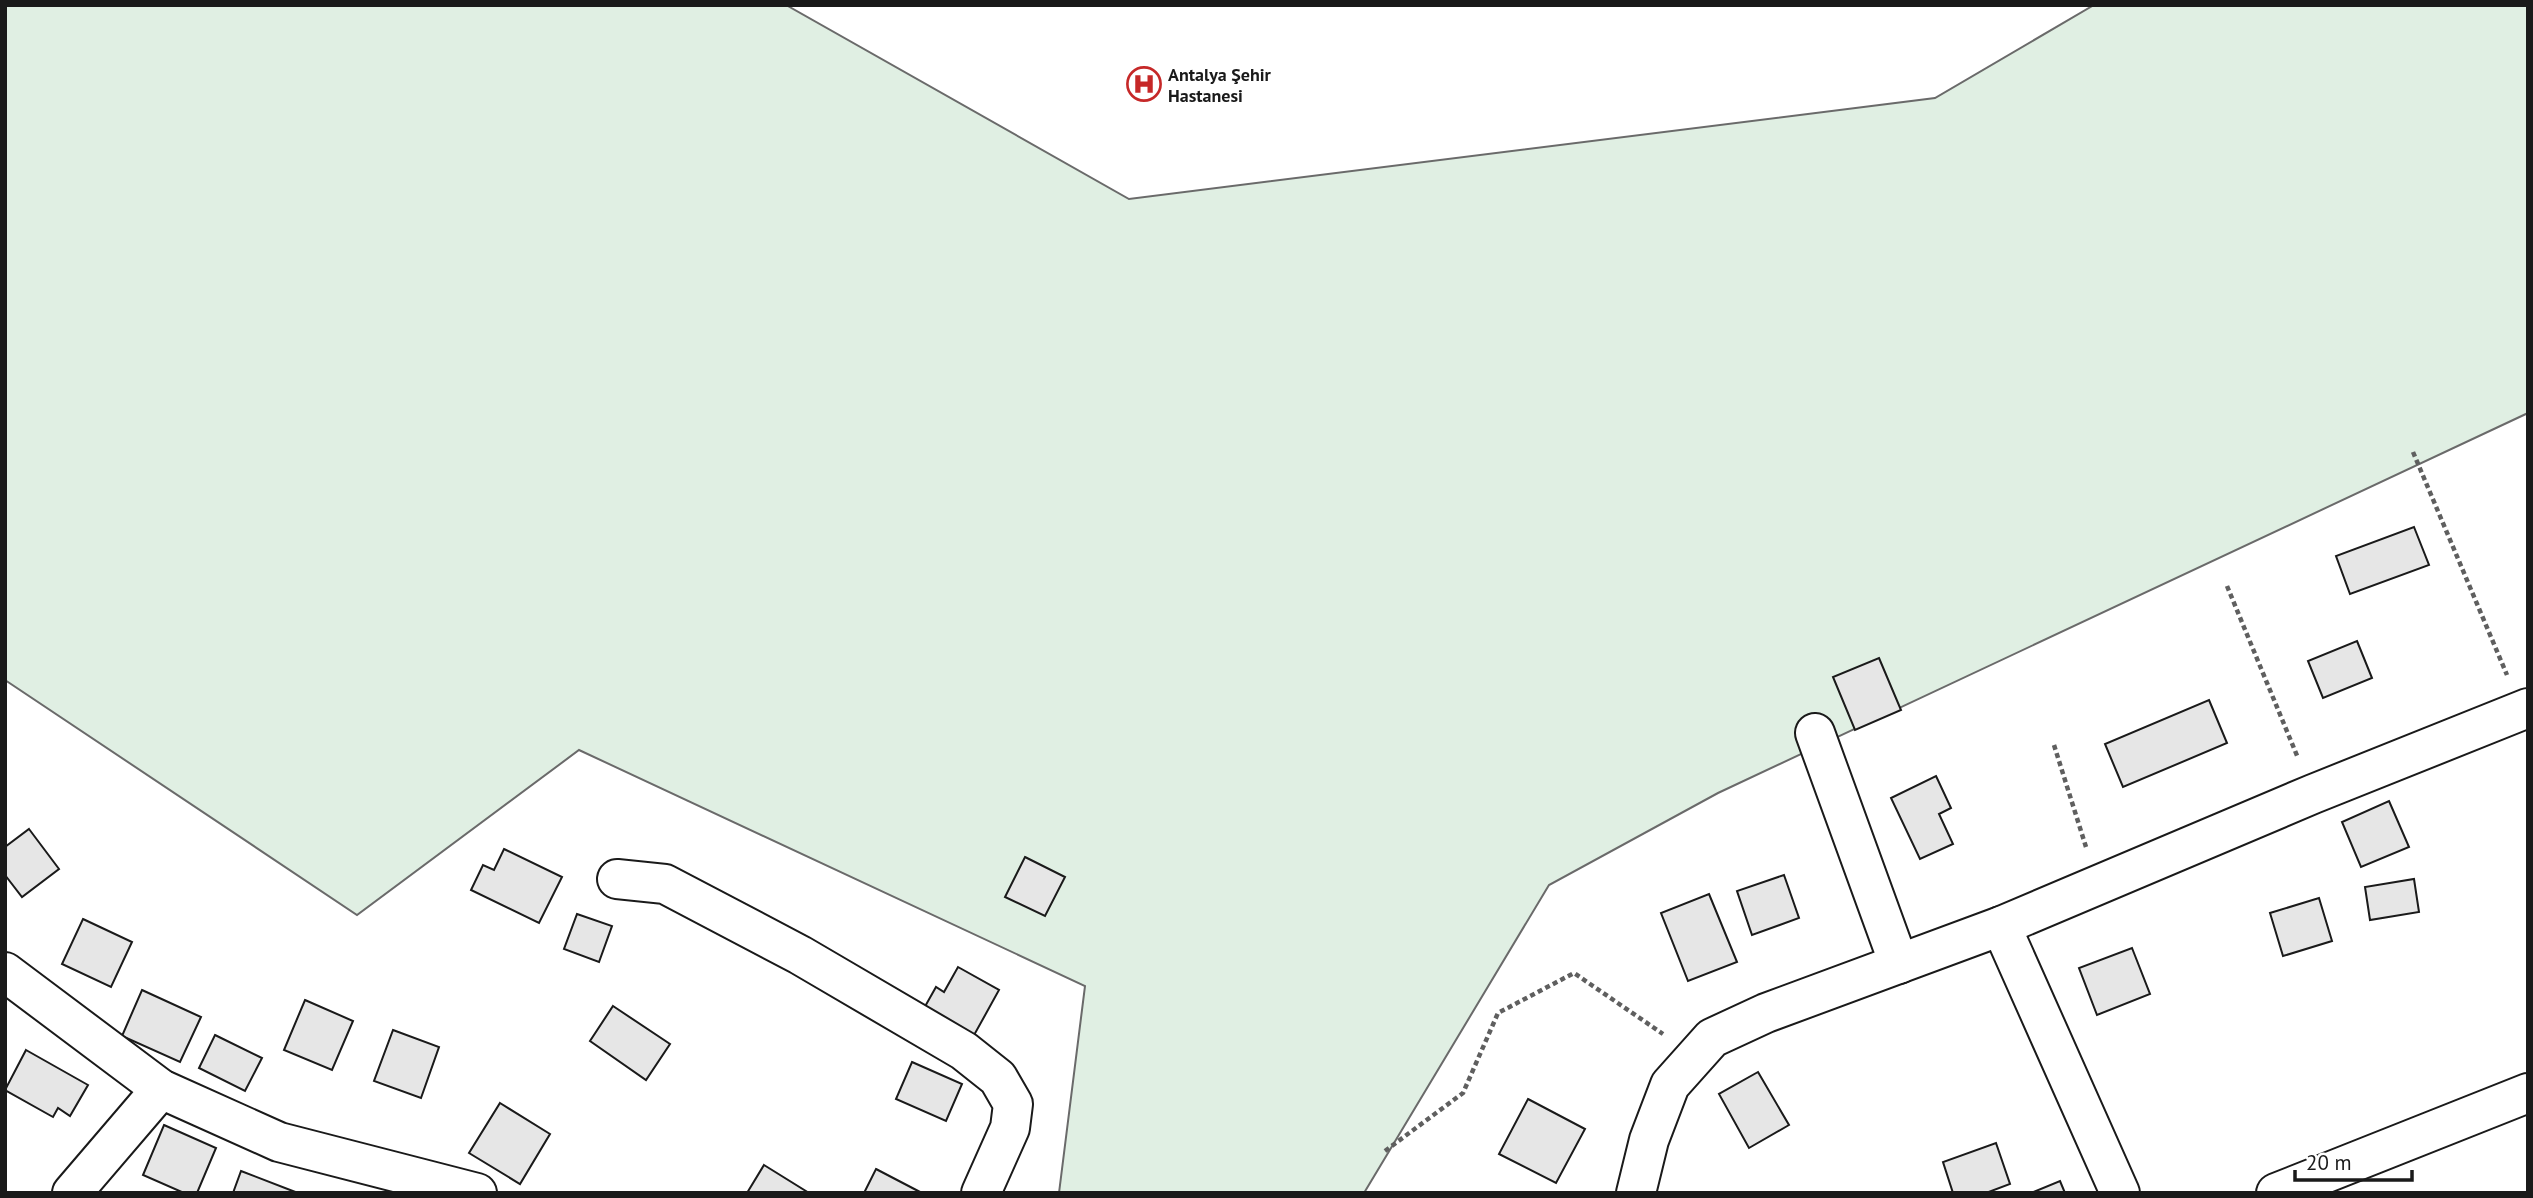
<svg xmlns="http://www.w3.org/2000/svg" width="2533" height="1198" viewBox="0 0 2533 1198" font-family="'PT Sans',sans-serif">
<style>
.green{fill:#e0efe3;stroke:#6a6a6a;stroke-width:2}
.building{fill:#e6e6e6;stroke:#1a1a1a;stroke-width:2}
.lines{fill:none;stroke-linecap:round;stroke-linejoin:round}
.minor-casing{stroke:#1a1a1a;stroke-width:42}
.path{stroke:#5f5f5f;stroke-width:4.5;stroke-dasharray:5 3.5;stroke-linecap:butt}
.minor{stroke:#fff;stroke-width:38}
.labels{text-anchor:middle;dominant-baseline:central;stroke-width:5;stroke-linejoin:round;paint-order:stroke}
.poi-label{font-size:18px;font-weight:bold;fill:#1a1a1a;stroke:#fff;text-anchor:start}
</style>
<rect width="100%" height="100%" fill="#fff"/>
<!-- green -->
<path class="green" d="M 5,5 L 786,5 L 1129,199 L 1935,98 L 2094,5 L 2528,5 L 2528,413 L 1718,793 L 1549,885 L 1364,1193 L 1059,1193 L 1085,986 L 579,750 L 357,915 L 5,680 Z"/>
<!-- building -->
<g class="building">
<path d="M 2414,527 L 2429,565 L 2350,594 L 2336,556 Z"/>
<path d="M 2357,641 L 2372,678 L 2323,698 L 2308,661 Z"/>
<path d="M 1879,658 L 1901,710 L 1855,730 L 1833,677 Z"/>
<path d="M 2209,700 L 2227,743 L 2123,787 L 2105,744 Z"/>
<path d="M 1936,776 L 1951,808 L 1939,814 L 1953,844 L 1920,859 L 1891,798 Z"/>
<path d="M 2389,801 L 2409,847 L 2361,867 L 2342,822 Z"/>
<path d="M 29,829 L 59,869 L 22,897 L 5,875 L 5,847 Z"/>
<path d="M 504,849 L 562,877 L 539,923 L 471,890 L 483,865 L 494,870 Z"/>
<path d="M 1025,857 L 1065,877 L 1045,916 L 1005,897 Z"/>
<path d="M 1784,875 L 1799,918 L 1752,935 L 1737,891 Z"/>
<path d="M 2414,879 L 2419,912 L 2370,920 L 2365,887 Z"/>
<path d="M 1709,894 L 1737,962 L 1688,981 L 1661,913 Z"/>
<path d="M 2319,898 L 2332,941 L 2283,956 L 2270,913 Z"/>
<path d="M 577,914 L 612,926 L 599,962 L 564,949 Z"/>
<path d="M 83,919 L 132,942 L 111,987 L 62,964 Z"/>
<path d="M 2132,948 L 2150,994 L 2097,1015 L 2079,968 Z"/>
<path d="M 958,967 L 999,990 L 973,1037 L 923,1010 L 936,987 L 944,992 Z"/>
<path d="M 142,990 L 201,1017 L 180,1062 L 122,1036 Z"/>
<path d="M 305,1000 L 353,1021 L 332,1070 L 284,1050 Z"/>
<path d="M 613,1006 L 670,1044 L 646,1080 L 590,1041 Z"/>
<path d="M 393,1030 L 439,1047 L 421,1098 L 374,1081 Z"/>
<path d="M 215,1035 L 262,1058 L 245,1091 L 199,1068 Z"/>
<path d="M 26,1050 L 88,1085 L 70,1116 L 58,1108 L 53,1117 L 5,1090 Z"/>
<path d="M 912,1062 L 962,1084 L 946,1121 L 896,1099 Z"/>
<path d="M 1758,1072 L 1789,1125 L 1749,1148 L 1719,1094 Z"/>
<path d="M 1528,1099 L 1585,1129 L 1556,1183 L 1499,1154 Z"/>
<path d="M 500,1103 L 550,1134 L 520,1184 L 469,1153 Z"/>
<path d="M 164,1125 L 216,1148 L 197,1193 L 184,1193 L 143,1175 Z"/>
<path d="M 1996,1143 L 2010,1184 L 1986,1193 L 1953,1193 L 1943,1162 Z"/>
<path d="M 764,1165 L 809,1193 L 747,1193 Z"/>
<path d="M 876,1169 L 922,1193 L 864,1193 Z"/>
<path d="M 241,1171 L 298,1193 L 233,1193 Z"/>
<path d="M 2060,1181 L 2065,1193 L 2031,1193 Z"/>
</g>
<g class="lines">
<!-- minor casing -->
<g class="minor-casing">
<g id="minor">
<path d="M 1815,733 L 1899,964"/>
<path d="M 617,879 L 665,884 L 800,955 L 964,1051 L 998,1078 L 1013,1104 L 1010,1128 L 981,1193"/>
<path d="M 2001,926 L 2120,1193"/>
<path d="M 5,972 L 161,1089 L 279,1142 L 477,1193"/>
<path d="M 72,1193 L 161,1089"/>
<path d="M 1636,1193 L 1649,1140 L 1670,1085 L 1712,1038 L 1766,1013 L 2001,926 L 2313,794 L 2528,708"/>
<path d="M 2276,1193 L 2528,1093"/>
</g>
</g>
<!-- path -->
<g class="path">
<path d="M 2413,452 L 2507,675"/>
<path d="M 2227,586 L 2298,758"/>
<path d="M 2054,745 L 2086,847"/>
<path d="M 1385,1151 L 1463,1093 L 1498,1013 L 1574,973 L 1663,1034"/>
</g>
<!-- minor -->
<use href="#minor" class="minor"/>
</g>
<!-- icons -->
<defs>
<g id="hospital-ring" transform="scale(1.75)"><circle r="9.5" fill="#fff" stroke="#c62828" stroke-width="1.5"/><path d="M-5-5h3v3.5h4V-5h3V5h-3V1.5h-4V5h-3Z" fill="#c62828"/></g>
</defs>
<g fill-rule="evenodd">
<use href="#hospital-ring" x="1144" y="84"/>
</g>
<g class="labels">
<!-- poi labels -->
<g class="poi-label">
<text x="1168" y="74">Antalya Şehir<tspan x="1168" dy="21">Hastanesi</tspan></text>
</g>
</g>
<!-- border -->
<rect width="2533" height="1198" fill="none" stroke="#1a1a1a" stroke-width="14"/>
<!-- scale -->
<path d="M2295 1170v10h117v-10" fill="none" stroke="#1a1a1a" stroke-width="3.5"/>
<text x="2306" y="1170" font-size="21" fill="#1a1a1a" stroke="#ffffff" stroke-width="5" paint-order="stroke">20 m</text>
</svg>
